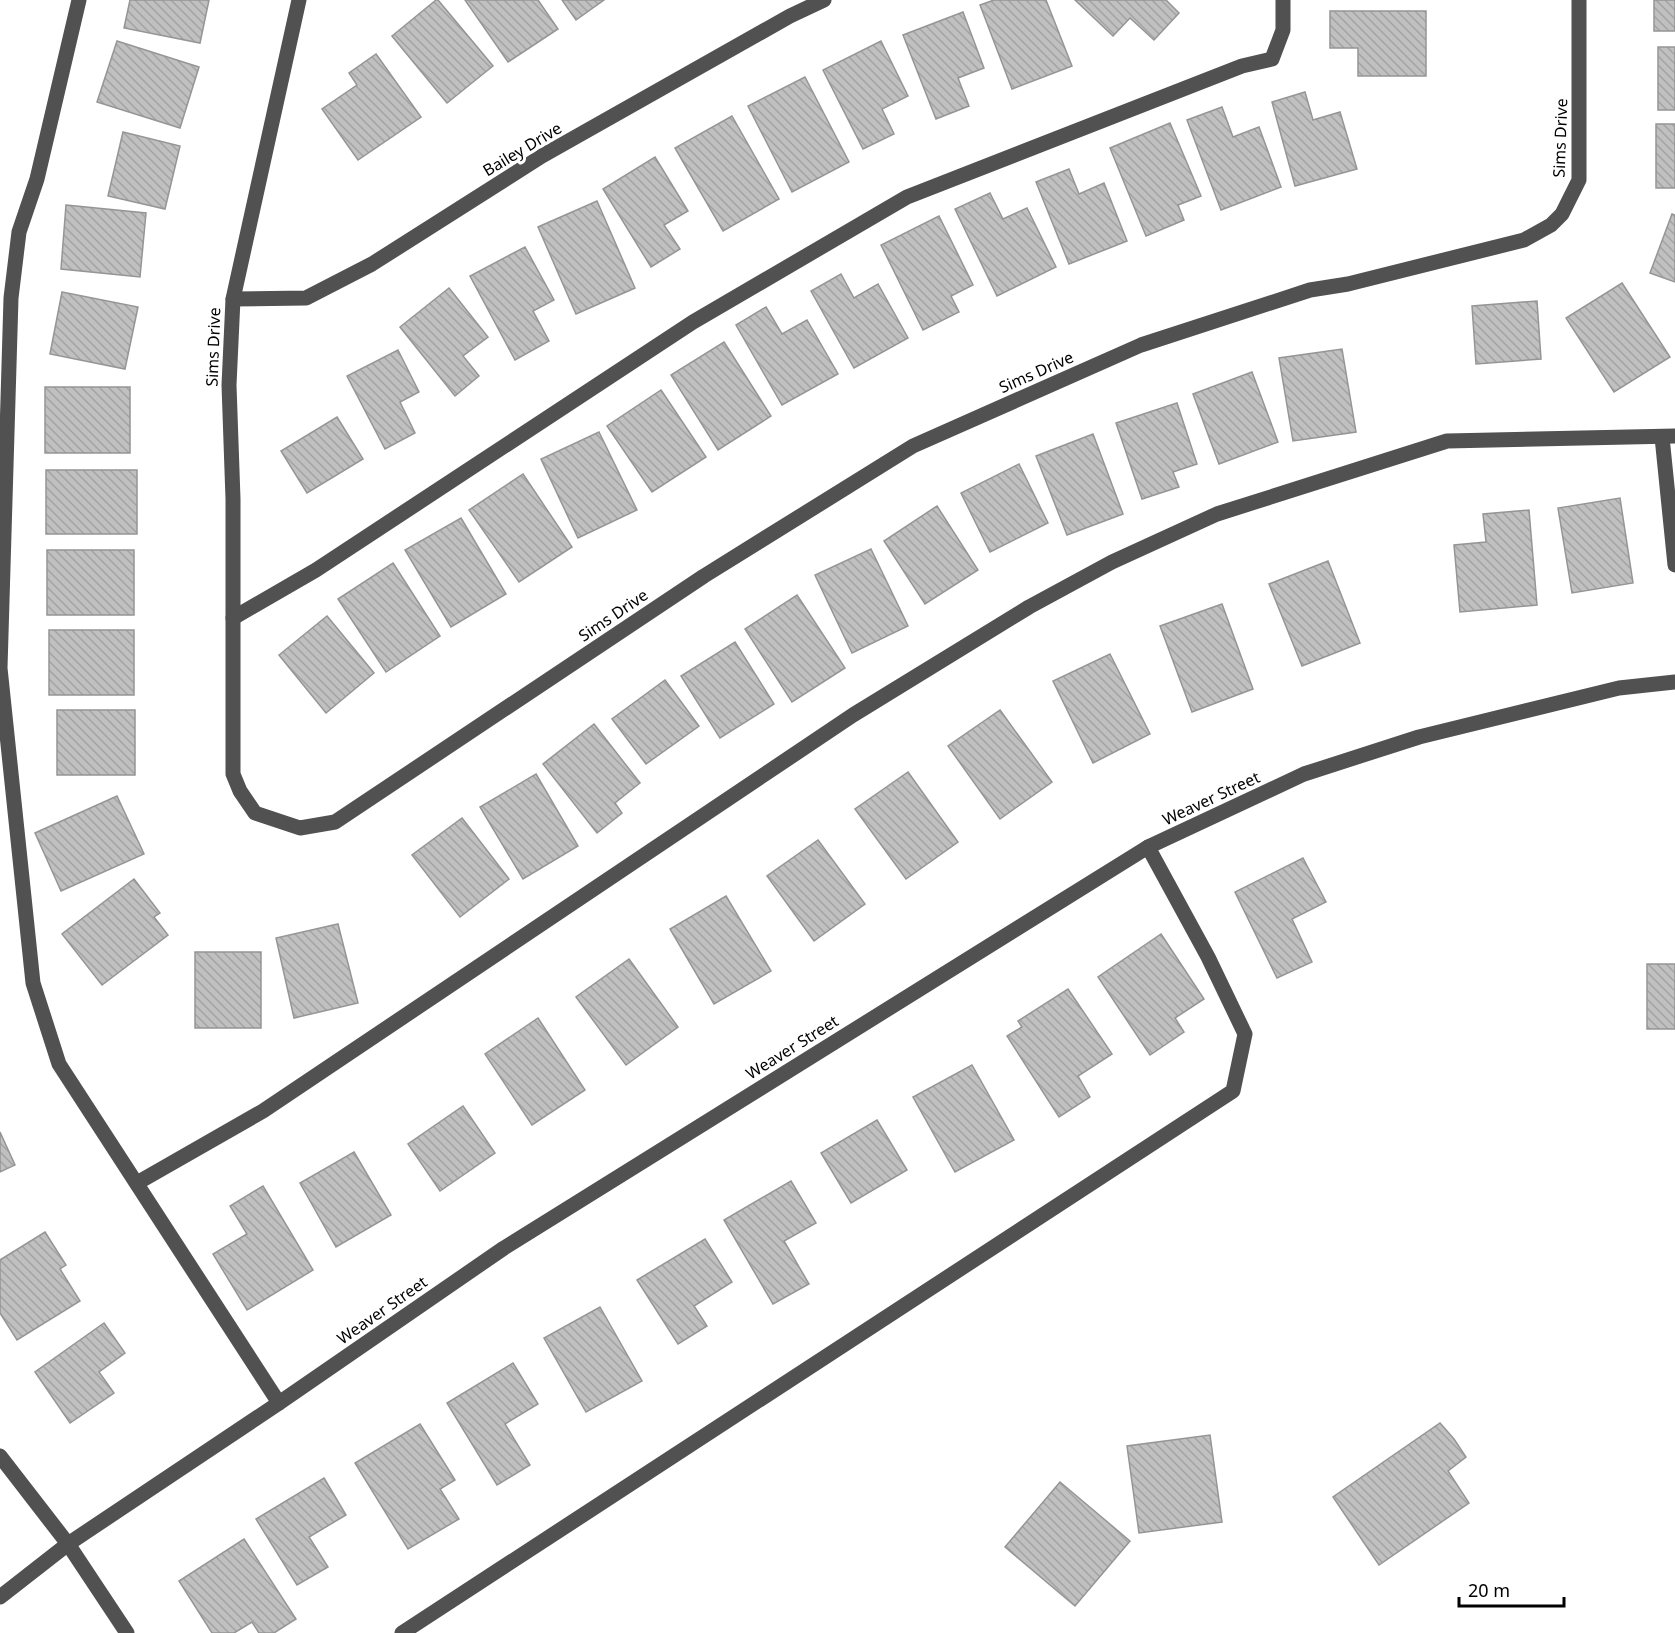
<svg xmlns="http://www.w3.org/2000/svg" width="1675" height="1633" viewBox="0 0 1675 1633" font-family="'Noto Sans',sans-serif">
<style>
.building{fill:url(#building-back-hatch);stroke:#959595;stroke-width:1.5}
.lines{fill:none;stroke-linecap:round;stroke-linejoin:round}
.minor{stroke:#515151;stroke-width:15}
.labels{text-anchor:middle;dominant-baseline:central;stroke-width:6;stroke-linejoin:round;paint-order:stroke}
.street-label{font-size:16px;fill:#000;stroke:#fff}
</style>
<defs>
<pattern id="building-back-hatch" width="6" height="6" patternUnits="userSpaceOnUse" patternTransform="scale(1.5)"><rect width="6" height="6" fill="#c0c0c0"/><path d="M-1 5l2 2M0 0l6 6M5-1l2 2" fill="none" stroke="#a3a3a3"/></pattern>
</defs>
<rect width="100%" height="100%" fill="#fff"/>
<!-- building -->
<g class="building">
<path d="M 130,0 L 209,0 L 200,43 L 124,28 Z"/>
<path d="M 436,0 L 438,0 L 493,66 L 447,103 L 392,36 Z"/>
<path d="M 465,0 L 538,0 L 558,29 L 508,62 Z"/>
<path d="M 562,0 L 604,0 L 576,20 Z"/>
<path d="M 994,0 L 1046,0 L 1072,66 L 1012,89 L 980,5 Z"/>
<path d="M 1075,0 L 1166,0 L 1179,13 L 1154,40 L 1130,18 L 1113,36 Z"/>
<rect x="1654" y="0" width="21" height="31"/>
<path d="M 1330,11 L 1426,11 L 1426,76 L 1358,76 L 1358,48 L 1330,48 Z"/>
<path d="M 963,12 L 984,68 L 958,78 L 969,106 L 936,119 L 903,35 Z"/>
<path d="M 117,41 L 199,67 L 180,128 L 97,102 Z"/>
<path d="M 881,41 L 908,96 L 882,109 L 894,134 L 863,149 L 823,70 Z"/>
<rect x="1658" y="47" width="17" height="63"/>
<path d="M 376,54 L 421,117 L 358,160 L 322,109 L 357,85 L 349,73 Z"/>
<path d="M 805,77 L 849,162 L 792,192 L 748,106 Z"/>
<path d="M 1305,92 L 1313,120 L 1340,112 L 1357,169 L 1295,186 L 1272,102 Z"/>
<path d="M 1222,107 L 1233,137 L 1259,127 L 1281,187 L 1221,210 L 1187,120 Z"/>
<path d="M 732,116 L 779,199 L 723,231 L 675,148 Z"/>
<path d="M 1170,123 L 1201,196 L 1178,205 L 1184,220 L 1146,236 L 1110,148 Z"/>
<rect x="1656" y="124" width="19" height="64"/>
<path d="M 123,132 L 180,146 L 165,209 L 108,196 Z"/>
<path d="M 655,157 L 688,211 L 664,225 L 680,249 L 651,267 L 603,189 Z"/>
<path d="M 1069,169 L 1079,194 L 1104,183 L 1127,241 L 1069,264 L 1036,182 Z"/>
<path d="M 990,193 L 1003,219 L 1027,208 L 1056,267 L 997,296 L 955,209 Z"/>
<path d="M 597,201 L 635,288 L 576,314 L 538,227 Z"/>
<path d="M 66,205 L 146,213 L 140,277 L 61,269 Z"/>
<path d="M 1672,214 L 1675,215 L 1675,282 L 1650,273 Z"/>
<path d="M 939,216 L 973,285 L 951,296 L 959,312 L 923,330 L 881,245 Z"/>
<path d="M 525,247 L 554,300 L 533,311 L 549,341 L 515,360 L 470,276 Z"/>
<path d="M 841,274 L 854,298 L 878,284 L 908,338 L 854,368 L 811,291 Z"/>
<path d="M 1622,283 L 1670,357 L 1614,392 L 1566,318 Z"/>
<path d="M 449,288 L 488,337 L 463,356 L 479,376 L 455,396 L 400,327 Z"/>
<path d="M 62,292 L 138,307 L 125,369 L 50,354 Z"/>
<path d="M 1537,301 L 1541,359 L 1476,364 L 1472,306 Z"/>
<path d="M 766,307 L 782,334 L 807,320 L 838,374 L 782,405 L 736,325 Z"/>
<path d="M 724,342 L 771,416 L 718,450 L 671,375 Z"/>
<path d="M 1342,349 L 1356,432 L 1293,441 L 1279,358 Z"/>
<path d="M 398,350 L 419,392 L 400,402 L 415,433 L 385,449 L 347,376 Z"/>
<path d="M 1252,372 L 1278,442 L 1219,464 L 1193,394 Z"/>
<rect x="45" y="387" width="85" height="66"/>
<path d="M 661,390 L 706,457 L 652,492 L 607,426 Z"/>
<path d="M 1177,403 L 1197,464 L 1173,472 L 1179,487 L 1142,499 L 1116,423 Z"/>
<path d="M 337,417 L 363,459 L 307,493 L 281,451 Z"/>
<path d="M 599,432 L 637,510 L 578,538 L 541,459 Z"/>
<path d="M 1093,434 L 1123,514 L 1067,535 L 1036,456 Z"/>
<path d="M 1019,464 L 1048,523 L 990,552 L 961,493 Z"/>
<rect x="46" y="470" width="91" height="64"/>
<path d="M 523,474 L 572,547 L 519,582 L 469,510 Z"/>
<path d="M 1620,498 L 1633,583 L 1572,593 L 1558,508 Z"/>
<path d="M 937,506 L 978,570 L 925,604 L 884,541 Z"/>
<path d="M 1529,510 L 1537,605 L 1460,612 L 1454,545 L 1486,542 L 1483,514 Z"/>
<path d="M 461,518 L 506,594 L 451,627 L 405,550 Z"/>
<path d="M 871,549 L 908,626 L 852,653 L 815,575 Z"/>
<rect x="47" y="550" width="87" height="65"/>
<path d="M 1328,561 L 1360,643 L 1302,666 L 1269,584 Z"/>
<path d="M 393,563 L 440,636 L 386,672 L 338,599 Z"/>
<path d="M 797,595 L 845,668 L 792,702 L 745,629 Z"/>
<path d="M 1222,604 L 1253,689 L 1192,712 L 1160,626 Z"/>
<path d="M 327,616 L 374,673 L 326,713 L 279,655 Z"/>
<rect x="49" y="630" width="85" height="65"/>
<path d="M 735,642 L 774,704 L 720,738 L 681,676 Z"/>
<path d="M 1110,654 L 1150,734 L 1093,763 L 1053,681 Z"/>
<path d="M 665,680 L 699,726 L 646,764 L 612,719 Z"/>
<rect x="57" y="710" width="78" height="65"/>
<path d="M 1000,710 L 1052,782 L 1000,819 L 948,746 Z"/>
<path d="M 594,724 L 640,783 L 615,803 L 622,813 L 597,833 L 543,764 Z"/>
<path d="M 908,772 L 958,842 L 906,879 L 855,809 Z"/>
<path d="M 536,774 L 578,846 L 523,879 L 480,807 Z"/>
<path d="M 117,796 L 144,854 L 61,891 L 35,833 Z"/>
<path d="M 462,818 L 509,879 L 460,917 L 412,855 Z"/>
<path d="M 818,840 L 865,904 L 814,941 L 767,876 Z"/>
<path d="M 1303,858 L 1326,902 L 1292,919 L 1312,962 L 1277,978 L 1235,892 Z"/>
<path d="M 134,879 L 160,913 L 154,917 L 168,935 L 102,985 L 62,934 Z"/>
<path d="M 726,896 L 771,971 L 714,1004 L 670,929 Z"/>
<path d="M 338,924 L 358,1003 L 294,1018 L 276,938 Z"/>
<path d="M 1161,934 L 1204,999 L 1175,1018 L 1184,1032 L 1150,1055 L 1098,977 Z"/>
<rect x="195" y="952" width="66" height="76"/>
<path d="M 629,959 L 678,1027 L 626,1065 L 576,997 Z"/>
<rect x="1647" y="964" width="28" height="65"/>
<path d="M 1068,989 L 1112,1054 L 1078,1076 L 1090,1097 L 1059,1117 L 1007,1036 L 1022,1027 L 1018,1021 Z"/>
<path d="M 538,1018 L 585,1090 L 532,1125 L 485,1054 Z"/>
<path d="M 972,1065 L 1014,1140 L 955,1172 L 913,1097 Z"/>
<path d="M 463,1106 L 495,1153 L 440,1191 L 408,1144 Z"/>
<path d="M 877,1120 L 907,1170 L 851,1203 L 821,1153 Z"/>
<path d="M 0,1132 L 15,1165 L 0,1172 Z"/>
<path d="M 354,1152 L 391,1215 L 336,1247 L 300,1183 Z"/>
<path d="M 791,1181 L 816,1223 L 784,1241 L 809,1284 L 773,1304 L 724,1220 Z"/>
<path d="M 263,1186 L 313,1270 L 247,1310 L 213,1254 L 247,1234 L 230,1206 Z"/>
<path d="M 45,1232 L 66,1265 L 60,1269 L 80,1301 L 17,1340 L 0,1313 L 0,1260 Z"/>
<path d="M 705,1239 L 732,1282 L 694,1306 L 707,1326 L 678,1344 L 637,1280 Z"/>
<path d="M 600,1307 L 642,1381 L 586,1412 L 544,1338 Z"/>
<path d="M 104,1323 L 125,1353 L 99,1372 L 114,1393 L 70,1423 L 35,1372 Z"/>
<path d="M 513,1363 L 538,1404 L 505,1424 L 530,1465 L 497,1485 L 447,1403 Z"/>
<path d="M 1440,1423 L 1454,1439 L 1466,1457 L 1448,1471 L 1469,1503 L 1379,1565 L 1333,1497 Z"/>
<path d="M 420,1424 L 455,1480 L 440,1489 L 459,1519 L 408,1549 L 355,1463 Z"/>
<path d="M 1210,1435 L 1222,1522 L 1139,1533 L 1127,1446 Z"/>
<path d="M 324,1478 L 346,1515 L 309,1537 L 328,1567 L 297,1585 L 256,1519 Z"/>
<path d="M 1060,1482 L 1130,1541 L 1075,1606 L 1005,1547 Z"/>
<path d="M 244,1539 L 296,1619 L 274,1633 L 259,1633 L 252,1622 L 234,1633 L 212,1633 L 179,1581 Z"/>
</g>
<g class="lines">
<!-- minor -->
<g class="minor">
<path d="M 79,0 L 37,179 L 19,232 L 11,298 L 0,668 L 33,983 L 59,1064 L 279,1403"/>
<path d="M 299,0 L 233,299 L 229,385 L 233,499 L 233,774 L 240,791 L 255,813 L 300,828 L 335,822 L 704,576 L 913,446 L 1141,345 L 1310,290 L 1348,284 L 1524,240 L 1551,225 L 1562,214 L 1579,180 L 1579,0"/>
<path d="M 233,299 L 306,298 L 372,264 L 542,156 L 790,16 L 824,0"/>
<path d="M 1662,437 L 1675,565"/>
<path d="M 233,618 L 316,570 L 693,322 L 907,197 L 1242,66 L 1272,59 L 1283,30 L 1283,0"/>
<path d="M 137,1183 L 263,1111 L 853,715 L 1029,607 L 1112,562 L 1217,514 L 1447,441 L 1675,436"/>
<path d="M 0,1456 L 68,1544 L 127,1633"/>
<path d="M 0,1597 L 68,1544 L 279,1403 L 504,1248 L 1148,847 L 1304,774 L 1419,737 L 1619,688 L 1675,682"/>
<path d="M 402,1633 L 1233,1091 L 1245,1034 L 1208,957 L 1148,847"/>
</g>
</g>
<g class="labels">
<!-- street labels -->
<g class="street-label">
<text transform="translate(1560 138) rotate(-88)">Sims Drive</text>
<text transform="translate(522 149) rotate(-31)">Bailey Drive</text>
<text transform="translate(213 347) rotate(-88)">Sims Drive</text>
<text transform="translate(1036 372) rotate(-24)">Sims Drive</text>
<text transform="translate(613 615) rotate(-34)">Sims Drive</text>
<text transform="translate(1211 798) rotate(-25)">Weaver Street</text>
<text transform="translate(792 1047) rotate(-32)">Weaver Street</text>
<text transform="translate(382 1310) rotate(-35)">Weaver Street</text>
</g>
</g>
<!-- scale -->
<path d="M1459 1597v9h105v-9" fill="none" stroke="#000000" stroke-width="3"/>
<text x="1468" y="1597" font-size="18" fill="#000000" stroke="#ffffff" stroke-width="4.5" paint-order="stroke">20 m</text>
</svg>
